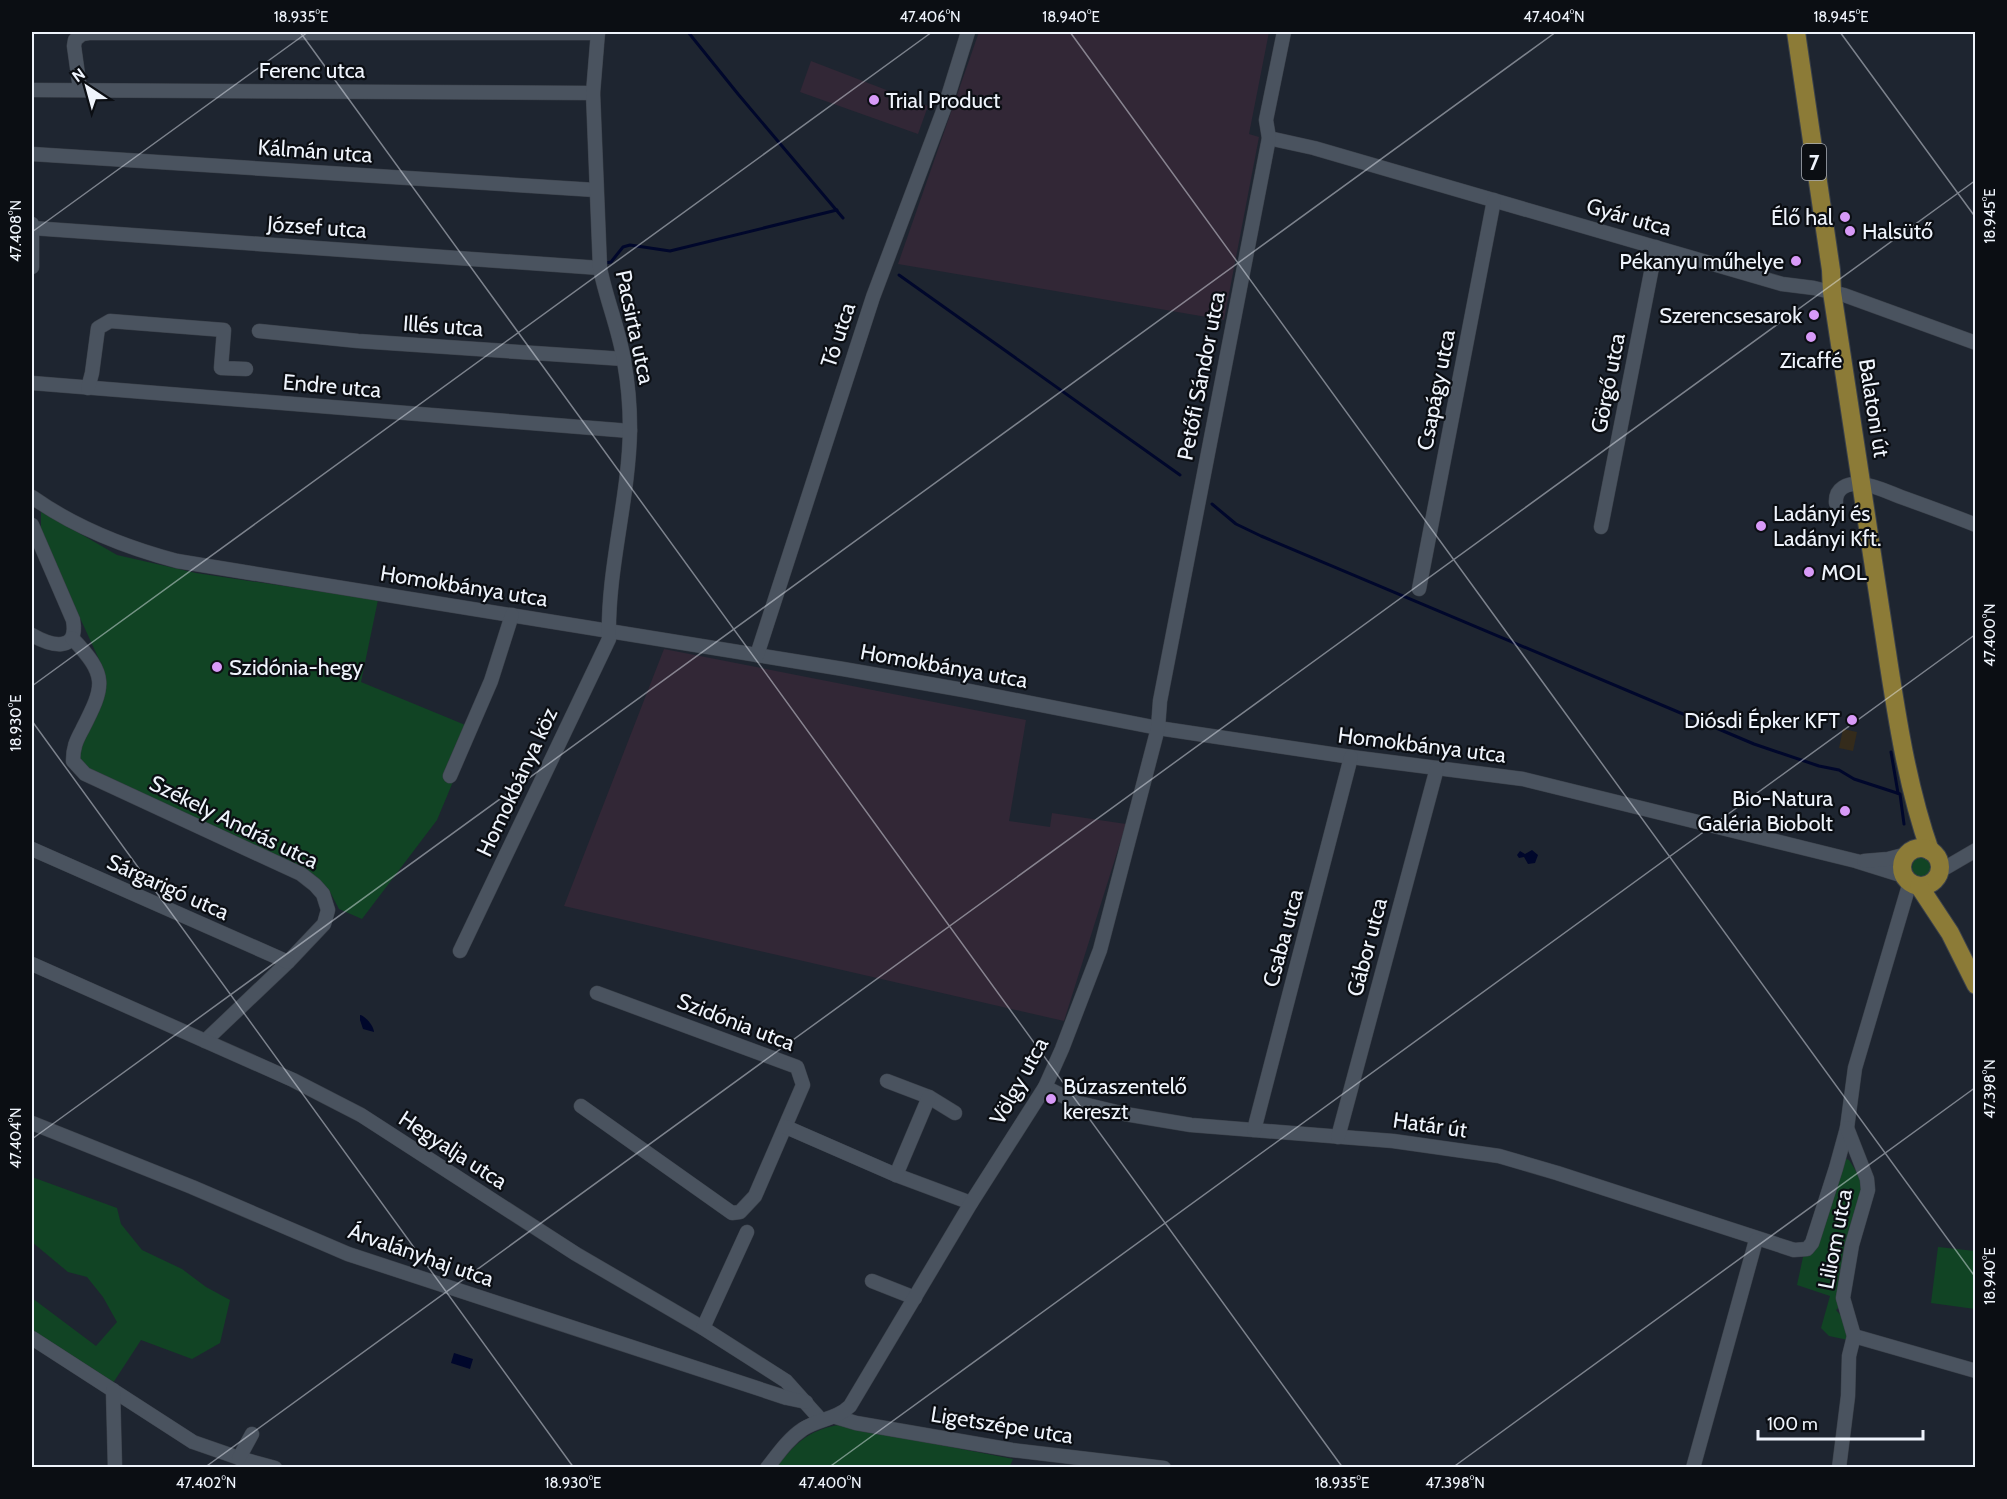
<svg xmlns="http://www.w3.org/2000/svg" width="2007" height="1499" viewBox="0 0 2007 1499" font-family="Cabin,sans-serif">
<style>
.commercial{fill:#342b1b}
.industrial{fill:#322736}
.green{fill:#114424}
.water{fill:#00072b}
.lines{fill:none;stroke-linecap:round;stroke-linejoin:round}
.stream{stroke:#00072b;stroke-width:3}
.minor-casing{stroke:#3b414a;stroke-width:15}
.major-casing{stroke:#3b414a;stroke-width:20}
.minor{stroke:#4a535f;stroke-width:14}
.major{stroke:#8c7b37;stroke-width:18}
.ticks{fill:none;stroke:#eff4fc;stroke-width:1.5;stroke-opacity:0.45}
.poi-dot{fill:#d89af8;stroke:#0b0e13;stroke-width:2}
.labels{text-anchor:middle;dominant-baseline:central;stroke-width:4.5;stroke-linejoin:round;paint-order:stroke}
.shield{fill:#0b0e13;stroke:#abafb6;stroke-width:1.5}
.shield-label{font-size:21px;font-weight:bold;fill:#eff4fc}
.street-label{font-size:22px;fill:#eff4fc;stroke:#0b0e13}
.poi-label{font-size:22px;fill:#eff4fc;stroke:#0b0e13;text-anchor:start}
.neatline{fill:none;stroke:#eff4fc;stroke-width:2}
.ticks-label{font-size:15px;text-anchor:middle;fill:#eff4fc}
</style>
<rect width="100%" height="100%" fill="#1e2530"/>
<!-- commercial -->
<path class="commercial" d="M 1843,729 L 1857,732 L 1853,751 L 1839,748 Z"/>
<!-- industrial -->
<g class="industrial">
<path d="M 979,32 L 1269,32 L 1249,134 L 1259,137 L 1224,320 L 898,264 Z"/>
<path d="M 811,61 L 928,106 L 918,134 L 800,92 Z"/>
<path d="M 664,649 L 1026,720 L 1009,821 L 1050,827 L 1052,813 L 1126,824 L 1064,1021 L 564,906 Z"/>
</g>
<!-- green -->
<g class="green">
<path d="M 41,511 L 117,555 L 196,573 L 378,600 L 361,682 L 475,729 L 437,820 L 362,919 L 339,909 L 329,890 L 305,871 L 84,773 L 80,760 L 79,747 L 103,699 L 103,668 L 41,533 Z"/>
<circle cx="1922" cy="867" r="10"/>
<path d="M 1844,1158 L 1849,1160 L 1868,1190 L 1842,1304 L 1836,1310 L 1849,1325 L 1848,1340 L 1829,1336 L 1821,1328 L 1830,1296 L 1797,1285 L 1803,1257 L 1811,1250 Z"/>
<path d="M 32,1177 L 117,1208 L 121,1224 L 142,1250 L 182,1269 L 206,1287 L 230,1300 L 220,1343 L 192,1359 L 141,1340 L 113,1383 L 32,1331 L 32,1298 L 96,1346 L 117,1322 L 103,1297 L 87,1277 L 68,1272 L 32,1242 Z"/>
<path d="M 1938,1247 L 1975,1251 L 1975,1309 L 1931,1303 Z"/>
<path d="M 838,1425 L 1013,1459 L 1009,1468 L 775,1468 C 796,1444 806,1431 838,1425 Z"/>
</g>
<!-- water -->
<g class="water">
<path d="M 1532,850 L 1538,855 L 1535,863 L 1528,864 L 1524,857 L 1519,858 L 1517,855 L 1520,851 L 1525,854 Z"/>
<path d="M 360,1015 C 366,1016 374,1027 374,1032 L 363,1029 L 360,1020 Z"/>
<path d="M 454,1353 L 473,1359 L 470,1369 L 451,1363 Z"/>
</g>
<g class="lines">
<!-- stream -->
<g class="stream">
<path d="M 688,32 L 738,94 L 843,218"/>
<path d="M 605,263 L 611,262 L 623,247 L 630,245 L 670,251 L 837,210"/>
<path d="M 899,275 L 1180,475"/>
<path d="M 1212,504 L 1236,524 L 1261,536 L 1754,744 L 1819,766 L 1839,770 L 1854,779 L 1900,794 L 1904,824"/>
<path d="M 1891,752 L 1898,793"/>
</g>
<!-- minor casing -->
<g class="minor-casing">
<g id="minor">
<path d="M 80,89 L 74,46 L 75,40 L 82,34 L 89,33 L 598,33"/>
<path d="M 32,90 L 593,93"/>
<path d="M 1269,138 L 1314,148 L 1782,284 L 1814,288 L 1844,295 L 1976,343"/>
<path d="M 32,154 L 595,190"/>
<path d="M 32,224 L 32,267"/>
<path d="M 32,228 L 600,268"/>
<path d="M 259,331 L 358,341 L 624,359"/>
<path d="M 32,383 L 630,431"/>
<path d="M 88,388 L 92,373 L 98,328 L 110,321 L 224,330 L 221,368 L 246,369"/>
<path d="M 32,497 C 76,528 124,547 177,561 L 843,669 L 969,691 L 1158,728 L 1351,757 L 1523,779 L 1856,861 L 1904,876"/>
<path d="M 1836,503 C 1835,488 1847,483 1861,484 C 1874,485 1888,492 1901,497 C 1926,506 1951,515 1976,525"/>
<path d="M 32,525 L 73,620 C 79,653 51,646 32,635"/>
<path d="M 1601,527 L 1656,247"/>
<path d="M 1419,589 L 1494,200"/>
<path d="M 72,638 C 108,676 105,685 82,730 C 76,741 73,748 73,761 L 85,774 L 301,874 L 315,885 L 323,894 L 328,910 L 324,924 L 288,962 L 205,1041"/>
<path d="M 757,655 L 873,297 L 945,106 L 968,32"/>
<path d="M 450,776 L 491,681 L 512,615"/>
<path d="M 32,849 L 288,962"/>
<path d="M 1864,861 L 1888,859 L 1907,854"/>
<path d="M 1940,871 L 1976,850"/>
<path d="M 460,951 L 609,639 C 607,569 629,500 630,429 C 630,406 628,383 624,361 C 619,329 606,299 600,268 L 593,93 L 598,32"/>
<path d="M 32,964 L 293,1080 L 361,1115 L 576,1254 L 703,1328 L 786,1381 L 821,1420"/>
<path d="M 887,1081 L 929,1097 L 955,1113"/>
<path d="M 1045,1087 L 1075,1102 L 1125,1114 L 1191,1125 L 1393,1141 L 1499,1156 L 1557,1173 L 1794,1250 L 1807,1249 L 1812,1243 L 1836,1168 L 1847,1128 L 1855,1068 L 1910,882"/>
<path d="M 581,1106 L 732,1213 L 740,1212 L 755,1196 L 803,1085 L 797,1067 L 597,993"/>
<path d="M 32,1123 L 192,1187 L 348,1254 L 787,1398 L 806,1402"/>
<path d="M 786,1127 L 896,1175 L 971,1203"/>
<path d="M 1254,1130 L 1351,757"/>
<path d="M 1338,1137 L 1437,768"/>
<path d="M 896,1175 L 929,1097"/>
<path d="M 872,1281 L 915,1298"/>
<path d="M 703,1328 L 747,1232"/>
<path d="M 1854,1336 L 1976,1371"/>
<path d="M 32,1338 L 193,1442 L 239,1458 L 275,1468"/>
<path d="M 113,1390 L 115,1468"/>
<path d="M 836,1417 L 856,1423 L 1012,1450 L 1164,1468"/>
<path d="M 239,1458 L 252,1434"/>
<path d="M 767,1468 C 778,1454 788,1439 803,1429 C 819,1419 837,1419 850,1406 L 971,1203 L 1045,1087 L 1062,1049 L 1100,950 L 1158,728 L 1160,701 L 1269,138 L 1266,120 L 1284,32"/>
<path d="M 1693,1468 L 1756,1240"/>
<path d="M 1839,1468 L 1848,1396 L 1849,1356 L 1854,1336 L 1843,1298 L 1852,1245 L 1868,1190 L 1867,1179 L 1847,1128"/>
</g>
</g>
<!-- major casing -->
<g class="major-casing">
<g id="major">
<path d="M 1796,32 L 1831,270 L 1832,292 C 1848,401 1865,510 1882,620 C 1894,697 1904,777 1930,851"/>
<circle cx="1921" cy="867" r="19"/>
<path d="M 1919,886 L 1950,933 L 1976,985"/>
</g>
</g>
<!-- minor -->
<use href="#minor" class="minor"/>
<!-- major -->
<use href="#major" class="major"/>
</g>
<!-- ticks -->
<path class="ticks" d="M 300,32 L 1343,1468M 1070,32 L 1976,1278M 1840,32 L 1976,218M 32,232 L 308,32M 32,686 L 932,32M 32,721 L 574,1468M 32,1139 L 1556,32M 204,1468 L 1976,180M 828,1468 L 1976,634M 1452,1468 L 1976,1087"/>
<!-- markers -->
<g class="poi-dot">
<circle cx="874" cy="100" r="6"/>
<circle cx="1845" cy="217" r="6"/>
<circle cx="1850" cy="231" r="6"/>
<circle cx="1796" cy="261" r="6"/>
<circle cx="1814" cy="315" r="6"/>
<circle cx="1811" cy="337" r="6"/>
<circle cx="1761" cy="526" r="6"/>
<circle cx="1809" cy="572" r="6"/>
<circle cx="217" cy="667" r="6"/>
<circle cx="1852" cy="720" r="6"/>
<circle cx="1845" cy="811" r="6"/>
<circle cx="1051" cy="1099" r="6"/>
</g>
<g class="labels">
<!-- shield labels -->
<rect class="shield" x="1802" y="144" width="24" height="36" rx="4.5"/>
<g class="shield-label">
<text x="1814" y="162">7</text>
</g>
<!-- street labels -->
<g class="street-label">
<text x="312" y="70">Ferenc utca</text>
<text transform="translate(315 151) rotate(4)">Kálmán utca</text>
<text transform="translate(1629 217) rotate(16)">Gyár utca</text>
<text transform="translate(317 227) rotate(4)">József utca</text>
<text transform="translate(443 326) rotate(4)">Illés utca</text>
<text transform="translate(635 327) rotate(78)">Pacsirta utca</text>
<text transform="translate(838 335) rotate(-72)">Tó utca</text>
<text transform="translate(1201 376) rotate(-79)">Petőfi Sándor utca</text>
<text transform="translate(1608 383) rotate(-79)">Görgő utca</text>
<text transform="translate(332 386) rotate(5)">Endre utca</text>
<text transform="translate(1436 390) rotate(-79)">Csapágy utca</text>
<text transform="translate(1874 408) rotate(81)">Balatoni út</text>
<text transform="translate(464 586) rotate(9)">Homokbánya utca</text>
<text transform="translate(944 666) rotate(10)">Homokbánya utca</text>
<text transform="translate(1422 745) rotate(7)">Homokbánya utca</text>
<text transform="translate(517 782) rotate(-65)">Homokbánya köz</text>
<text transform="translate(234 822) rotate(26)">Székely András utca</text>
<text transform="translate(168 887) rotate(24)">Sárgarigó utca</text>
<text transform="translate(1283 938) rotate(-75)">Csaba utca</text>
<text transform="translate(1367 947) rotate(-75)">Gábor utca</text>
<text transform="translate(736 1022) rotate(21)">Szidónia utca</text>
<text transform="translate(1019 1081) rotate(-61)">Völgy utca</text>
<text transform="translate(1430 1125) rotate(8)">Határ út</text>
<text transform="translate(453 1150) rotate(33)">Hegyalja utca</text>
<text transform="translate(1835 1239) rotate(-79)">Liliom utca</text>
<text transform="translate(421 1255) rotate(19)">Árvalányhaj utca</text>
<text transform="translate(1002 1425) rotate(9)">Ligetszépe utca</text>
</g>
<!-- poi labels -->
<g class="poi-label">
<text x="886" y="100">Trial Product</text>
<text x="1833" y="217" text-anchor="end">Élő hal</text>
<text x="1862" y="231">Halsütő</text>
<text x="1784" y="261" text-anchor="end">Pékanyu műhelye</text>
<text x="1802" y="315" text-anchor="end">Szerencsesarok</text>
<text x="1811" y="360" text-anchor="middle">Zicaffé</text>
<text x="1773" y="513">Ladányi és<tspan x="1773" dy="25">Ladányi Kft.</tspan></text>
<text x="1821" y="572">MOL</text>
<text x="229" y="667">Szidónia-hegy</text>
<text x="1840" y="720" text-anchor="end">Diósdi Épker KFT</text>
<text x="1833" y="798" text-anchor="end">Bio-Natura<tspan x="1833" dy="25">Galéria Biobolt</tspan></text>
<text x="1063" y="1086">Búzaszentelő<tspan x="1063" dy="25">kereszt</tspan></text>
</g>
</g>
<!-- border -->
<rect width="2007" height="1499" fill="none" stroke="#0b0e13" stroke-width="66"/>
<!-- north arrow -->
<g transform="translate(87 87) rotate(324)" stroke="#0b0e13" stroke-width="4.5" paint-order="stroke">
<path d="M0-4.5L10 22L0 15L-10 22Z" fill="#eff4fc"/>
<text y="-9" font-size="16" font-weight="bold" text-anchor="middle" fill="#eff4fc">N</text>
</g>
<!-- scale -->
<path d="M1758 1430v9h165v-9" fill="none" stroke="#eff4fc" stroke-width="3"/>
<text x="1767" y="1430" font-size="18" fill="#eff4fc" stroke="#0b0e13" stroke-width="4.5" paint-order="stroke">100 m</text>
<rect x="33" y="33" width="1941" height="1433" class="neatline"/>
<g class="ticks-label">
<text x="301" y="22">18.935°E</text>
<text x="930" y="22">47.406°N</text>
<text x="1071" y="22">18.940°E</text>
<text x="1554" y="22">47.404°N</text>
<text x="1841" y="22">18.945°E</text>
<text transform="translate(1990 216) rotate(-90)" y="5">18.945°E</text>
<text transform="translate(16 231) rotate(-90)" y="5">47.408°N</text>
<text transform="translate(1990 635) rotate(-90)" y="5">47.400°N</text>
<text transform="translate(16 723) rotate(-90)" y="5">18.930°E</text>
<text transform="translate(1990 1089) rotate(-90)" y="5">47.398°N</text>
<text transform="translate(16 1138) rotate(-90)" y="5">47.404°N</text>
<text transform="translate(1990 1276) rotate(-90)" y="5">18.940°E</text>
<text x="206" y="1488">47.402°N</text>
<text x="573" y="1488">18.930°E</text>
<text x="830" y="1488">47.400°N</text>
<text x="1342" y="1488">18.935°E</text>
<text x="1455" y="1488">47.398°N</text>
</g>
</svg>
